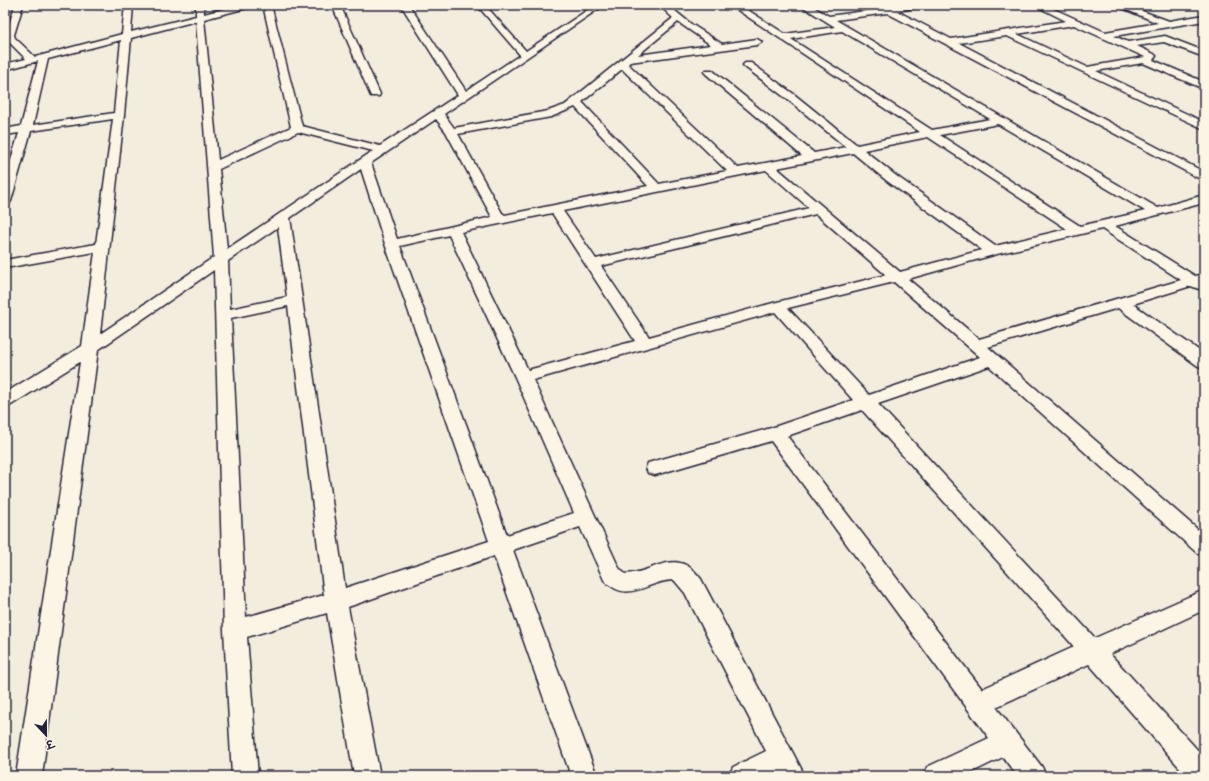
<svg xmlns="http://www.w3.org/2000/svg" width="1209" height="781" viewBox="0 0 1209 781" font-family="'Gochi Hand','Playpen Sans Deva',sans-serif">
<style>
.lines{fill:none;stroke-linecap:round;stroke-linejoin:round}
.street-casing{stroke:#22223b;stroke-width:3}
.street{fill:#fcf5e5;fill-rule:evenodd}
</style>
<rect width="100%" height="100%" fill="#f3edde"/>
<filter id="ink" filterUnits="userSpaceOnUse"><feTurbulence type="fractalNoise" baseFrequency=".025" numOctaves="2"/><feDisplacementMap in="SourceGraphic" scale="8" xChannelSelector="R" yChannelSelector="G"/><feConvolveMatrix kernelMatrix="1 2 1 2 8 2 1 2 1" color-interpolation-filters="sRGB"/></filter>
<g filter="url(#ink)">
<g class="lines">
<!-- street casing -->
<g class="street-casing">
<g id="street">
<path d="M 15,5 L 23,5 L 14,35 L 15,38 L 35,57 L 122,34 L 125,5 L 133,5 L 131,32 L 196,16 L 196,5 L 204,5 L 204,14 L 238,5 L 252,5 L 251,7 L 204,19 L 218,160 L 291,127 L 263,5 L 271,5 L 302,126 L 380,146 L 458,95 L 401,5 L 409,5 L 466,91 L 520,55 L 477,5 L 485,5 L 526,51 L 595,5 L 604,5 L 444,114 L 454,128 L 548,111 L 565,105 L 673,18 L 659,5 L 668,5 L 691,24 L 722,44 L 757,39 L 762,42 L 757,45 L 630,62 L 628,64 L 738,168 L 802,156 L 706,74 L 704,72 L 706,70 L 712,70 L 814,153 L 846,147 L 787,99 L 745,67 L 743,65 L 745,63 L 751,63 L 795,95 L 857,145 L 920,132 L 730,5 L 740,5 L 785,34 L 835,27 L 800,5 L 810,5 L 829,16 L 880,9 L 875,5 L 885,5 L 889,7 L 904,5 L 924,5 L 920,7 L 897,11 L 951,39 L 1066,21 L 1034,5 L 1045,5 L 1105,32 L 1158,23 L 1115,5 L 1126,5 L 1169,21 L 1204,15 L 1204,21 L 1114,36 L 1128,42 L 1165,36 L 1204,51 L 1204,57 L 1164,42 L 1137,46 L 1154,54 L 1156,56 L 1153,60 L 1204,82 L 1204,89 L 1143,63 L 1096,71 L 1204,122 L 1204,129 L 1007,36 L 959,43 L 1204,172 L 1204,181 L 887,13 L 836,20 L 1158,208 L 1204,195 L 1204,203 L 1115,226 L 1195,276 L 1204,274 L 1204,288 L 1199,289 L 1191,286 L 1133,304 L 1204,354 L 1204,367 L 1198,366 L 1118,308 L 988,347 L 1204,535 L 1204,556 L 1197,553 L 989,366 L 878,404 L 1095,638 L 1204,590 L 1204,610 L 1110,654 L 1204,757 L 1204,776 L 1187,776 L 1089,664 L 996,707 L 1042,767 L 1046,776 L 1017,776 L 1003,757 L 964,776 L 923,776 L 927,767 L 989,738 L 771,441 L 655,475 L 648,473 L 646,468 L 648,463 L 771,428 L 853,400 L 775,312 L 533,380 L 619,568 L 625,574 C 655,573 676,545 701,579 L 805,776 L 778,776 L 777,773 L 770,776 L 729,776 L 733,767 L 766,751 L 685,593 L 674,580 C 647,580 629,606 604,580 L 580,527 L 513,550 L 597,776 L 571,776 L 494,556 L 348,607 L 380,776 L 354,776 L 327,613 L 247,637 L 258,776 L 232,776 L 224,630 L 214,270 L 98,350 L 42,776 L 16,776 L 80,362 L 11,405 L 5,407 L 5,393 L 82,346 L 95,252 L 5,268 L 5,260 L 96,244 L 113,119 L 31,131 L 11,201 L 9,204 L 5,205 L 5,180 L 19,133 L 5,135 L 5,129 L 21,126 L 38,61 L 5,70 L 5,64 L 26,59 L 8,41 L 6,35 ZM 196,21 L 214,257 L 100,334 L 124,115 L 131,38 ZM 678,22 L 711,45 L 638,55 ZM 1074,25 L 1145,57 L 1087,67 L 1017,34 ZM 842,31 L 990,119 L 932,130 L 791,39 ZM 121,40 L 114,113 L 33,125 L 48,59 ZM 622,69 L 727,171 L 659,184 L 582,102 ZM 575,107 L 648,186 L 505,215 L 502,213 L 458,134 L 551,117 ZM 436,119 L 446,132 L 492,217 L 397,239 L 371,163 ZM 998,124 L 1145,211 L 1080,226 L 940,135 ZM 298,132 L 373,151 L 227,249 L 219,169 ZM 928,137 L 1067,229 L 995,246 L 895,175 L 864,150 ZM 853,153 L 887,181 L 982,250 L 900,272 L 777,168 ZM 361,169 L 385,244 L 489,541 L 345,588 L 290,218 ZM 766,170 L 809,208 L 596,259 L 563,211 ZM 552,213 L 635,341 L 528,370 L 461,232 ZM 816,214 L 886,275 L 773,303 L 649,337 L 601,266 ZM 278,227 L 287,297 L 230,309 L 228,261 ZM 1102,229 L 1181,280 L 979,339 L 908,279 L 997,254 ZM 449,235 L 515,377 L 574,513 L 507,535 L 400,246 ZM 894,282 L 980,357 L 869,395 L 788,308 ZM 288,306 L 324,595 L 246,617 L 231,318 ZM 862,410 L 1070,642 L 1074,647 L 982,689 L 787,436 Z"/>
<path d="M 332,5 L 340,5 L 380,94 L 379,96 L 371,96 L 370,94 Z"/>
</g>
</g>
<!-- street -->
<use href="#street" class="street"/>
</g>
</g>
<!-- margin -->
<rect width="1209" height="781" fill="none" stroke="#fcf5e5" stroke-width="20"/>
<rect x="10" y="10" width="1189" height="761" fill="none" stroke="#22223b" stroke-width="1.5" filter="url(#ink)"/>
<!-- north arrow -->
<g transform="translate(46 735) rotate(158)" stroke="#fcf5e5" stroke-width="3" paint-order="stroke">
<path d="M0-3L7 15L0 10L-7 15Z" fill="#22223b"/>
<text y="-6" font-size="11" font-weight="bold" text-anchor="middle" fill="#22223b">उ</text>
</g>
</svg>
